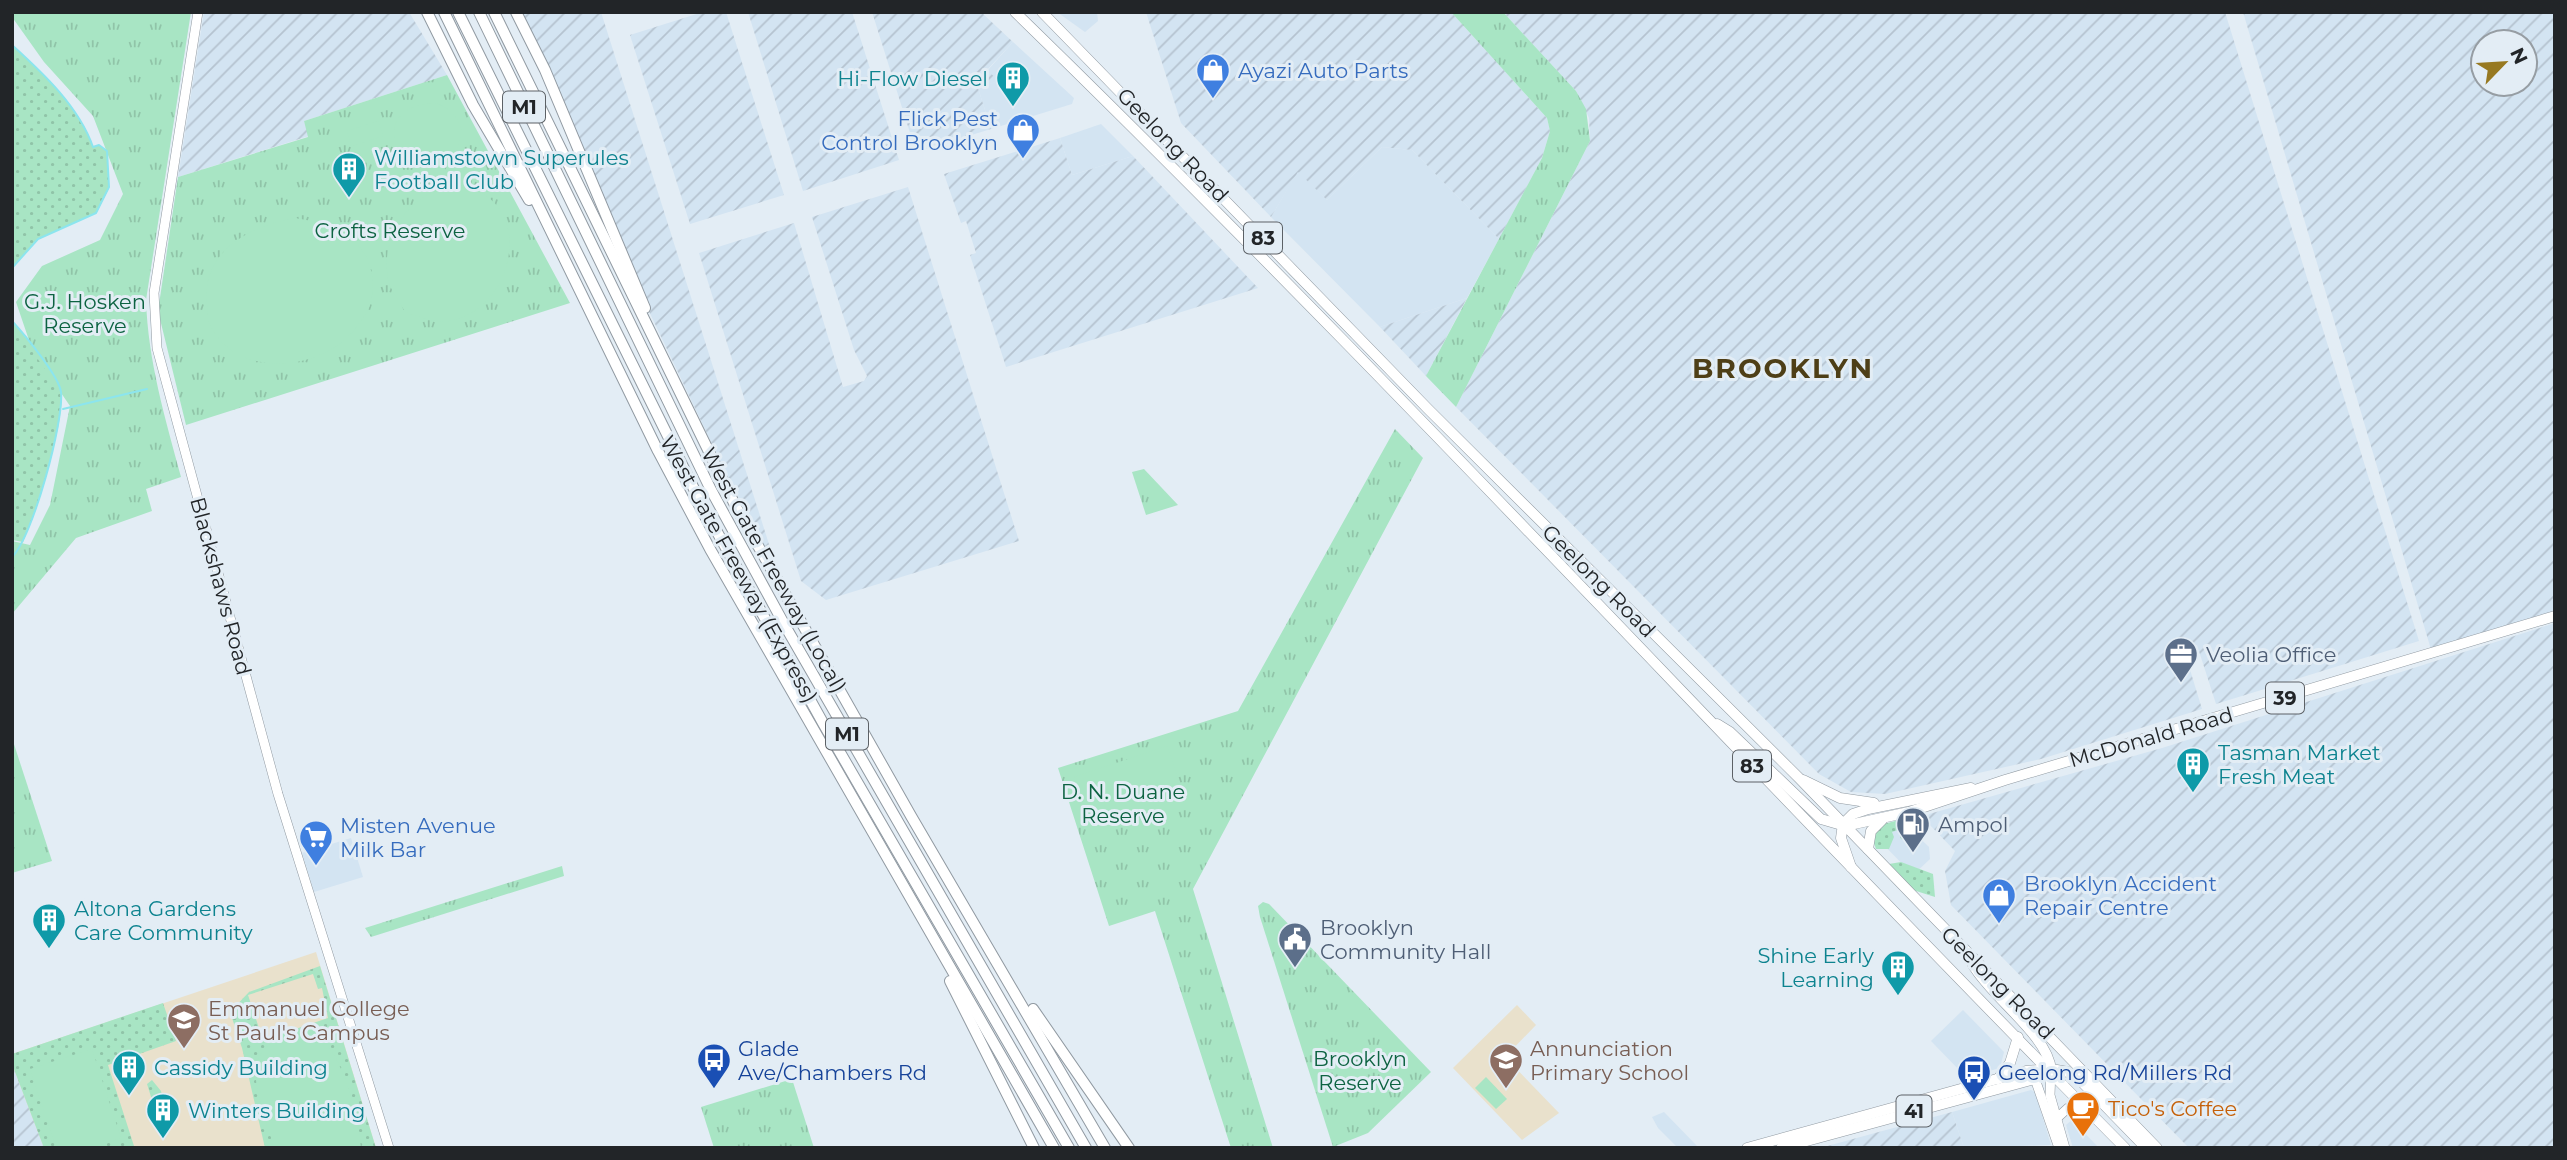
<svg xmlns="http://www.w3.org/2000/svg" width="2567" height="1160" viewBox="0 0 2567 1160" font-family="Montserrat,sans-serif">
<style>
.built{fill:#d3e4f2}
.industrial{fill:url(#industrial-furrows);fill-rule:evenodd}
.education{fill:#e9e1cc}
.grass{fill:url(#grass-dots);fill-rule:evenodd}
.park{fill:url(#park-tufts)}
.pitch{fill:#a8e5c4}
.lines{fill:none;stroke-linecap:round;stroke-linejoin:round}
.stream{stroke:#8ce5ee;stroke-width:2}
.secondary-casing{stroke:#919aa2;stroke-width:10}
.primary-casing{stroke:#919aa2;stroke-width:11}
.trunk-casing{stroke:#919aa2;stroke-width:11}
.motorway-casing{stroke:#919aa2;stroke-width:12}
.secondary{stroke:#fff;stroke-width:9}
.primary{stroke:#fff;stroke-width:10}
.trunk{stroke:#fff;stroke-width:10}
.motorway{stroke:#fff;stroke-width:10}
.labels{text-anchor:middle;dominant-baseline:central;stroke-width:6;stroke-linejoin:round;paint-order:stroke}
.shield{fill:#e3edf5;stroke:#5c6166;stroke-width:2}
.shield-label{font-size:19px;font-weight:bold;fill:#222528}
.shop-label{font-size:21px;fill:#366cbe;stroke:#e3edf5;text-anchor:start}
.culture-label{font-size:21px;fill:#0d838f;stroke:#e3edf5;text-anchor:start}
.street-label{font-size:21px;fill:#222528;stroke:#e3edf5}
.park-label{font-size:21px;fill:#0d6342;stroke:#e3edf5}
.service-label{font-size:21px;fill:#4e5e75;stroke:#e3edf5;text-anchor:start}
.education-label{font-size:21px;fill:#785e54;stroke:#e3edf5;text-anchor:start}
.transit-label{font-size:21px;fill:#164399;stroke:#e3edf5;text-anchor:start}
.food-label{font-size:21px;fill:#c56008;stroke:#e3edf5;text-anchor:start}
.district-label{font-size:28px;font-weight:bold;letter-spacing:2px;fill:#4e3f17;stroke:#e3edf5}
</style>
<defs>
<pattern id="industrial-furrows" width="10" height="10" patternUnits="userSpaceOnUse" patternTransform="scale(1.75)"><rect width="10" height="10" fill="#d3e4f2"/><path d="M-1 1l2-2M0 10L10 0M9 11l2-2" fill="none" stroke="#b5c3d0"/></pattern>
<pattern id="grass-dots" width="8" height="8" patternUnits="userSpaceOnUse" patternTransform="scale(1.75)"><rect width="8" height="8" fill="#a8e5c4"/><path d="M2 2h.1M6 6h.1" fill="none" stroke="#90c4a8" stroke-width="1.8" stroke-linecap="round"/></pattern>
<pattern id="park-tufts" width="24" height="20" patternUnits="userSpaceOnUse" patternTransform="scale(1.75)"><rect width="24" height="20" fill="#a8e5c4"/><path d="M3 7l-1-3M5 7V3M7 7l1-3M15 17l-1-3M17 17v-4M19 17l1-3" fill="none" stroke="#90c4a8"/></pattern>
</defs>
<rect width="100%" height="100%" fill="#e3edf5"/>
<!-- built -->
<g class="built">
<path d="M 1057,12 L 1097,12 L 1098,21 L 1085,32 Z"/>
<path d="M 1013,42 L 1074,98 L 1072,104 L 991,129 L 978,88 L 998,81 L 987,71 Z"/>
<path d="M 1101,124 L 1133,156 L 1072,175 L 1060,138 Z"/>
<path d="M 1382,147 L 1412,150 L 1499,239 L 1467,298 L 1380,327 L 1271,217 L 1298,171 L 1327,200 Z"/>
<path d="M 1903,822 L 1929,847 L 1930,859 L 1913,875 L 1880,841 Z"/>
<path d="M 351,838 L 363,877 L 314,892 L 302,853 Z"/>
<path d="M 1963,1010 L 2004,1052 L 2000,1068 L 1966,1077 L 1931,1041 Z"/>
<path d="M 2031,1090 L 2035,1092 L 2051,1145 L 1964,1148 L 1952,1112 Z"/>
<path d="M 1664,1112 L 1698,1147 L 1678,1148 L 1658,1128 L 1652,1117 Z"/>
<path d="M 2072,1120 L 2099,1148 L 2073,1148 L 2066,1125 Z"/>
</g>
<!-- industrial -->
<g class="industrial">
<path d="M 204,12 L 409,12 L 447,75 L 304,121 L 309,136 L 178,177 Z"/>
<path d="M 518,12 L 601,12 L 773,557 L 770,558 L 722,465 L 636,284 Z"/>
<path d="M 703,12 L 726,12 L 784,195 L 690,224 L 630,35 Z"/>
<path d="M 748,12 L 852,12 L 899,160 L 803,191 Z"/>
<path d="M 872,12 L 981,12 L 1013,42 L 987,70 L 999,81 L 978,88 L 991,129 L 916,152 Z"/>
<path d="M 1146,12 L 1451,12 L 1547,118 L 1550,131 L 1542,158 L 1499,239 L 1412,150 L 1382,147 L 1327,200 L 1298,172 L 1271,217 L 1181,123 Z"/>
<path d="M 1503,12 L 2225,12 L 2419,641 L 2216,704 L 2197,645 L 2184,650 L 2202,709 L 2041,759 L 1885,794 L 1851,792 L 1819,774 L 1456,407 L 1590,141 L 1589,118 L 1576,91 Z"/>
<path d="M 2243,12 L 2555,12 L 2555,616 L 2432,653 ZM 2483,42 L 2525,42 L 2525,84 L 2483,84 Z"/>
<path d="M 1060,138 L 1072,175 L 1133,156 L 1258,288 L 1006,367 L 970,255 L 976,253 L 966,221 L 961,223 L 944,174 Z"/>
<path d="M 908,187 L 1019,541 L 826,600 L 801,581 L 699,253 L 794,223 L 843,387 L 864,381 L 867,376 L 854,350 L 812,217 Z"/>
<path d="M 1467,298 L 1426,376 L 1380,327 Z"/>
<path d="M 2555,623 L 2553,1148 L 2189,1148 L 1951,905 L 1945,871 L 1955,851 L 1926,821 L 1929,814 L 2162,748 Z"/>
<path d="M 12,1066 L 13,1067 L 45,1148 L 12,1148 Z"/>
<path d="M 1952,1112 L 1964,1148 L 1820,1148 Z"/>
</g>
<!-- education -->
<g class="education">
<path d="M 316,952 L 376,1148 L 44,1148 L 12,1064 L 12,1054 Z"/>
<path d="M 1517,1005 L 1536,1025 L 1505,1057 L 1559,1113 L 1522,1140 L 1453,1068 Z"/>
</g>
<!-- grass -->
<g class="grass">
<path d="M 12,45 C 44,74 79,106 93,147 L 99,145 L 107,151 L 109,187 L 96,213 L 38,239 L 12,268 Z"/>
<path d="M 12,321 C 23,333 58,378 61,392 C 66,421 35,513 23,542 L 12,540 Z"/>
<path d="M 1899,820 L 1905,820 L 1924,838 L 1915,843 L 1901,839 L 1898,830 L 1892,832 L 1894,837 L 1889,849 L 1876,849 L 1872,837 L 1880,825 Z"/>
<path d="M 1901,862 L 1933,874 L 1935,897 L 1913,890 L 1889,864 Z"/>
<path d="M 320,966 L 376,1148 L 265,1148 L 242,1048 L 230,1012 L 249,992 ZM 313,974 L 318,989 L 322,988 L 328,1018 L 263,1040 L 248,995 Z"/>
<path d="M 163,1003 L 176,1041 L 108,1065 L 134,1146 L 44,1148 L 12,1064 L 12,1054 Z"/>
<path d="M 152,1080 L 161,1091 L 167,1113 L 157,1116 L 147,1084 Z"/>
</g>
<!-- park -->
<g class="park">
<path d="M 12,12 L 191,12 L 146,300 C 148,361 165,418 181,477 L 146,489 L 152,511 L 76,538 L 12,614 L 12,541 L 30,545 L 50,505 L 70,406 L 33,352 L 16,302 L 42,266 L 100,240 L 123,194 L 93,116 L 44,62 L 12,17 Z"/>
<path d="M 1451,12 L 1503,12 L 1576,91 L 1586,109 L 1590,141 L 1456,407 L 1426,376 L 1542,158 L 1550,131 L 1547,118 Z"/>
<path d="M 447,75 L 570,303 L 186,425 L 158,311 L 178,177 L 308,137 L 304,121 Z"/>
<path d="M 1395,429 L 1423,458 L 1193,889 L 1273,1148 L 1231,1148 L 1155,911 L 1109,926 L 1058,768 L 1238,711 Z"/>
<path d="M 1144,469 L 1178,505 L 1146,515 L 1132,472 Z"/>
<path d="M 12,738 L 52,861 L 12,873 Z"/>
<path d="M 562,866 L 564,876 L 371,937 L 365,928 Z"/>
<path d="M 1263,902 L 1269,904 L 1431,1072 L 1368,1133 L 1333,1147 L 1260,917 L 1258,906 Z"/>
<path d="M 792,1079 L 814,1148 L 714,1148 L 701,1107 Z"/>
</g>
<!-- pitch -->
<g class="pitch">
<path d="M 435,103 C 451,108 459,117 462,133 L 456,152 L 475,164 L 461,186 L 452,179 L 447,186 L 438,181 L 455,154 C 409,200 355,107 435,103 Z"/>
<path d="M 378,121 L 383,136 L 352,146 L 347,131 Z"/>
<path d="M 463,187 C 534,200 517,300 458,319 C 440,325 422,318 405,312 C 400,302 390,290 388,279 C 381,243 402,204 436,191 C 444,188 454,188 463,187 Z"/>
<path d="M 294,218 C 330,223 366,235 372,276 C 373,288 373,302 367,312 C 358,326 349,339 335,347 C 296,372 233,372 210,325 C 207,320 208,311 207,305 C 200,252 250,226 294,218 Z"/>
<path d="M 1167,746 L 1184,797 L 1092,828 L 1074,777 Z"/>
<path d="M 308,1030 C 340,1040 360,1117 361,1148 L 274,1148 C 259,1093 229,1043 308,1030 Z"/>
<path d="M 92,1049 L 121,1138 L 93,1148 L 56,1148 L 30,1069 Z"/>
<path d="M 1486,1077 L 1507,1099 L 1496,1109 L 1475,1088 Z"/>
</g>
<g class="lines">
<!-- stream -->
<g class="stream">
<path d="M 12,45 C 44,74 79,107 93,147 L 99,145 L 107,151 L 109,187 L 96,213 L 38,239 L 12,268"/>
<path d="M 12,321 C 24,334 59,376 61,392 C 64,421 33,537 12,557"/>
<path d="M 63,409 L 147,389"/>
</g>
<!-- secondary casing -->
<g class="secondary-casing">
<g id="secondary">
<path d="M 198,12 L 154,293 L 157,348 L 278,794 L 389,1148"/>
<path d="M 2051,1070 L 2050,1095 L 2065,1148"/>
<path d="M 2035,1079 L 2059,1148"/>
<path d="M 2057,1118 L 2068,1108 L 2089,1110"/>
</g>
</g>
<!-- primary casing -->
<g class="primary-casing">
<g id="primary">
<path d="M 1803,780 L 1840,798 L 1874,803"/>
<path d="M 1843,824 L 1853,814 L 1868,809 L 1971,788"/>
<path d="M 1845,826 L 1909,812 L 2005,780 L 2555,616"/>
<path d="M 1868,849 L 1871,831 L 1882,820"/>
<path d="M 1998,1079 L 2010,1063 L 2018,1037"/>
<path d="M 1747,1148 L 2026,1071 L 2051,1069"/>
<path d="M 1781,1148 L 2031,1080 L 2050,1070"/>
</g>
</g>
<!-- trunk casing -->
<g class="trunk-casing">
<g id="trunk">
<path d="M 1015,12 C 1395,381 1752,772 2125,1148"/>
<path d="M 1042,12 L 1428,409 L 1799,778 L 2157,1148"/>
<path d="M 1717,724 L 1730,732 L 1821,819 L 1845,826"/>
<path d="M 1843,824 L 1841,838 L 1851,867"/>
<path d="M 1973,965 C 1993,999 2048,1035 2051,1070"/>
<path d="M 2051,1069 L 2068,1072 L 2080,1080 L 2146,1148"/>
</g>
</g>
<!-- motorway casing -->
<g class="motorway-casing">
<g id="motorway">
<path d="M 427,12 L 473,105 L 529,200"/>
<path d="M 444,12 L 658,451 L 710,549 L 1054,1148"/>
<path d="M 458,12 L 701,503 L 823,723 L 1069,1148"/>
<path d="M 479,12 L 711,490 L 784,624 L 1086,1148"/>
<path d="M 494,12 L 736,507 L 911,816 L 1105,1148"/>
<path d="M 516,12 L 545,70 L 645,308"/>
<path d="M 950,981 L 1034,1148"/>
<path d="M 1033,1009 L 1129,1148"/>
</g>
</g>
<!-- secondary -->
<use href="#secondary" class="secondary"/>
<!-- primary -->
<use href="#primary" class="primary"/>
<!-- trunk -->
<use href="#trunk" class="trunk"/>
<!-- motorway -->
<use href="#motorway" class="motorway"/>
</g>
<!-- icons -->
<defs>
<g id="shop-pin" transform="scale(1.75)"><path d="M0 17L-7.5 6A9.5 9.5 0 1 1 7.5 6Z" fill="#3f7fe0" stroke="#e3edf5"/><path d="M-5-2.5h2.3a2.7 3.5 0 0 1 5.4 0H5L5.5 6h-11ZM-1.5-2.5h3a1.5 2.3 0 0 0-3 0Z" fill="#fff"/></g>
<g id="building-pin" transform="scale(1.75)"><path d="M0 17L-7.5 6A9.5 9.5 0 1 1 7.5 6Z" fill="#0f9aa8" stroke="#e3edf5"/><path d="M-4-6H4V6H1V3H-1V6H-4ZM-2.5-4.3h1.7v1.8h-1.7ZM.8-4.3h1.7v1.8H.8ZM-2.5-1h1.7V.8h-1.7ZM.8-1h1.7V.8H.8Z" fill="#fff"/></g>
<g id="office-pin" transform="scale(1.75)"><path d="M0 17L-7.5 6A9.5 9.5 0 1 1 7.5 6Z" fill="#5c6f8a" stroke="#e3edf5"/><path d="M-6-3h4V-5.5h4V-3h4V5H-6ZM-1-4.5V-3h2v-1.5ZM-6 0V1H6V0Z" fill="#fff"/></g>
<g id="fuel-pin" transform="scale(1.75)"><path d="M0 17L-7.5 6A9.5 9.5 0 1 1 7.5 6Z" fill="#5c6f8a" stroke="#e3edf5"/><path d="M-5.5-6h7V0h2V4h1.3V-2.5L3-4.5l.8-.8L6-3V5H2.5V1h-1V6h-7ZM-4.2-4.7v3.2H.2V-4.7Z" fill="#fff"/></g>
<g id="supermarket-pin" transform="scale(1.75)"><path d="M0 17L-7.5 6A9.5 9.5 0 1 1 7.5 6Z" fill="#3f7fe0" stroke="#e3edf5"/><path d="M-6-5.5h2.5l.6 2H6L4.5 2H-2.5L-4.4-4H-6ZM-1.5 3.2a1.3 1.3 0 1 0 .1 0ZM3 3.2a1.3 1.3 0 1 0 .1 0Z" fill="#fff"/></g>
<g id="civic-pin" transform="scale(1.75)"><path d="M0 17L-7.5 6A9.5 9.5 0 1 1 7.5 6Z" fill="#5c6f8a" stroke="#e3edf5"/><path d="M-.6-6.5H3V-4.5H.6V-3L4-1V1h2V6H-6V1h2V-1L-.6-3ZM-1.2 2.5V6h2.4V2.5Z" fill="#fff"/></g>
<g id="school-pin" transform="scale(1.75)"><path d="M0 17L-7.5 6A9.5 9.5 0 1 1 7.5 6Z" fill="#8d6e63" stroke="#e3edf5"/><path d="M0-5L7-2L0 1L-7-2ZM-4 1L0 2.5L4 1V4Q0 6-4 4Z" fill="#fff"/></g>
<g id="bus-pin" transform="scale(1.75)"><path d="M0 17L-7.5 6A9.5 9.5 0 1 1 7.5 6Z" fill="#1a4fb4" stroke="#e3edf5"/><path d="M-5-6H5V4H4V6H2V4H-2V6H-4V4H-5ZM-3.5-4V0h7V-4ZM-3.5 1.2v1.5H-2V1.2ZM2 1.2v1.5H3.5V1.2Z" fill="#fff"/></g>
<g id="cafe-pin" transform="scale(1.75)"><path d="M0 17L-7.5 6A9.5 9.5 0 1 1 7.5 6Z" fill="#e8710a" stroke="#e3edf5"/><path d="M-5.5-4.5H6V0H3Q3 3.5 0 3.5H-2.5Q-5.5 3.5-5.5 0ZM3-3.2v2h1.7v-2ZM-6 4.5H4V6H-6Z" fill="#fff"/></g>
</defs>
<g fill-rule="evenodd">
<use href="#shop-pin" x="1213" y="70"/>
<use href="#building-pin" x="1013" y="78"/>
<use href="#shop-pin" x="1023" y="130"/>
<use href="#building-pin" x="349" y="169"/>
<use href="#office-pin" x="2181" y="654"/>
<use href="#building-pin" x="2193" y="764"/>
<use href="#fuel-pin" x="1913" y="824"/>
<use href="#supermarket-pin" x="316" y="837"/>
<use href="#shop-pin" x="1999" y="895"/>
<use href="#building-pin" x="49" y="920"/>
<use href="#civic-pin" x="1295" y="939"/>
<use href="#building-pin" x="1898" y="967"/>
<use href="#school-pin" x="184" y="1020"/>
<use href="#bus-pin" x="714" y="1060"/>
<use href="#school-pin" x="1506" y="1060"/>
<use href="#building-pin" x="129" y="1067"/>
<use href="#bus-pin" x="1974" y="1072"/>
<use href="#cafe-pin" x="2083" y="1108"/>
<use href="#building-pin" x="163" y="1110"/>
</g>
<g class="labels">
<!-- shield labels -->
<g class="shield">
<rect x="503" y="91.5" width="42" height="31" rx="5"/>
<rect x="1244" y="222.5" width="38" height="31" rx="5"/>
<rect x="2266" y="682.5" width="38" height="31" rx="5"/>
<rect x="826" y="718.5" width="42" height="31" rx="5"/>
<rect x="1733" y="750.5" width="38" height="31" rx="5"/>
<rect x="1896.5" y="1095.5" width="35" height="31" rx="5"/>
</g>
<g class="shield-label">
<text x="524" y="107">M1</text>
<text x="1263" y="238">83</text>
<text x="2285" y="698">39</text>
<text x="847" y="734">M1</text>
<text x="1752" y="766">83</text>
<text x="1914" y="1111">41</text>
</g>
<!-- shop labels -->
<g class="shop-label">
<text x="1238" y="70">Ayazi Auto Parts</text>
<text x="998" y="118" text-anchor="end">Flick Pest<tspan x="998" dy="24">Control Brooklyn</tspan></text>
<text x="340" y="825">Misten Avenue<tspan x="340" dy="24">Milk Bar</tspan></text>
<text x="2024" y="883">Brooklyn Accident<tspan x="2024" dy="24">Repair Centre</tspan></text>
</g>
<!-- culture labels -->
<g class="culture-label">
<text x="988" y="78" text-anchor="end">Hi-Flow Diesel</text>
<text x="374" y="157">Williamstown Superules<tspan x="374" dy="24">Football Club</tspan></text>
<text x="2218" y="752">Tasman Market<tspan x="2218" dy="24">Fresh Meat</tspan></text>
<text x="74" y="908">Altona Gardens<tspan x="74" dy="24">Care Community</tspan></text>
<text x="1874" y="955" text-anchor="end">Shine Early<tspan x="1874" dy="24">Learning</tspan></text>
<text x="154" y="1067">Cassidy Building</text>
<text x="188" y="1110">Winters Building</text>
</g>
<!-- street labels -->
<g class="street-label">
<text transform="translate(1173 145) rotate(46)">Geelong Road</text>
<text transform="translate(739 569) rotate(61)">West Gate Freeway (Express)</text>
<text transform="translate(774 570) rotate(61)">West Gate Freeway (Local)</text>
<text transform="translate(1599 581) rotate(45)">Geelong Road</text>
<text transform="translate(221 586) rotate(75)">Blackshaws Road</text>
<text transform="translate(2151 737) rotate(-16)">McDonald Road</text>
<text transform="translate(1998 983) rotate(45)">Geelong Road</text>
</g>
<!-- park labels -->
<g class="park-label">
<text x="390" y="230">Crofts Reserve</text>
<text x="85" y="301">G.J. Hosken<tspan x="85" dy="24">Reserve</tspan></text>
<text x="1123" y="791">D. N. Duane<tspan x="1123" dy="24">Reserve</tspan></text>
<text x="1360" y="1058">Brooklyn<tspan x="1360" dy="24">Reserve</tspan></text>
</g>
<!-- service labels -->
<g class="service-label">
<text x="2206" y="654">Veolia Office</text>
<text x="1938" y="824">Ampol</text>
<text x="1320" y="927">Brooklyn<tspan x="1320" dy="24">Community Hall</tspan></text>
</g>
<!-- education labels -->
<g class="education-label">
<text x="208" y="1008">Emmanuel College<tspan x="208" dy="24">St Paul's Campus</tspan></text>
<text x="1530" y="1048">Annunciation<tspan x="1530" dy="24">Primary School</tspan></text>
</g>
<!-- transit labels -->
<g class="transit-label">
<text x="738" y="1048">Glade<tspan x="738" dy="24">Ave/Chambers Rd</tspan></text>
<text x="1998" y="1072">Geelong Rd/Millers Rd</text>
</g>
<!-- food labels -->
<g class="food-label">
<text x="2108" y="1108">Tico's Coffee</text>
</g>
<!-- district labels -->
<g class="district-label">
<text x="1783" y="368">BROOKLYN</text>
</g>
</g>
<!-- border -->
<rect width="2567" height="1160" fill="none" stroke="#222528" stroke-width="28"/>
<!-- north arrow -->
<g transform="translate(2504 63) rotate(65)"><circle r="33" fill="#e3edf5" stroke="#969da3" stroke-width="2"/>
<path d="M0-5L12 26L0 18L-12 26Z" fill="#977921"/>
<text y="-10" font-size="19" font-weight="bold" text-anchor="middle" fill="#222528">N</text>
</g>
</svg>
